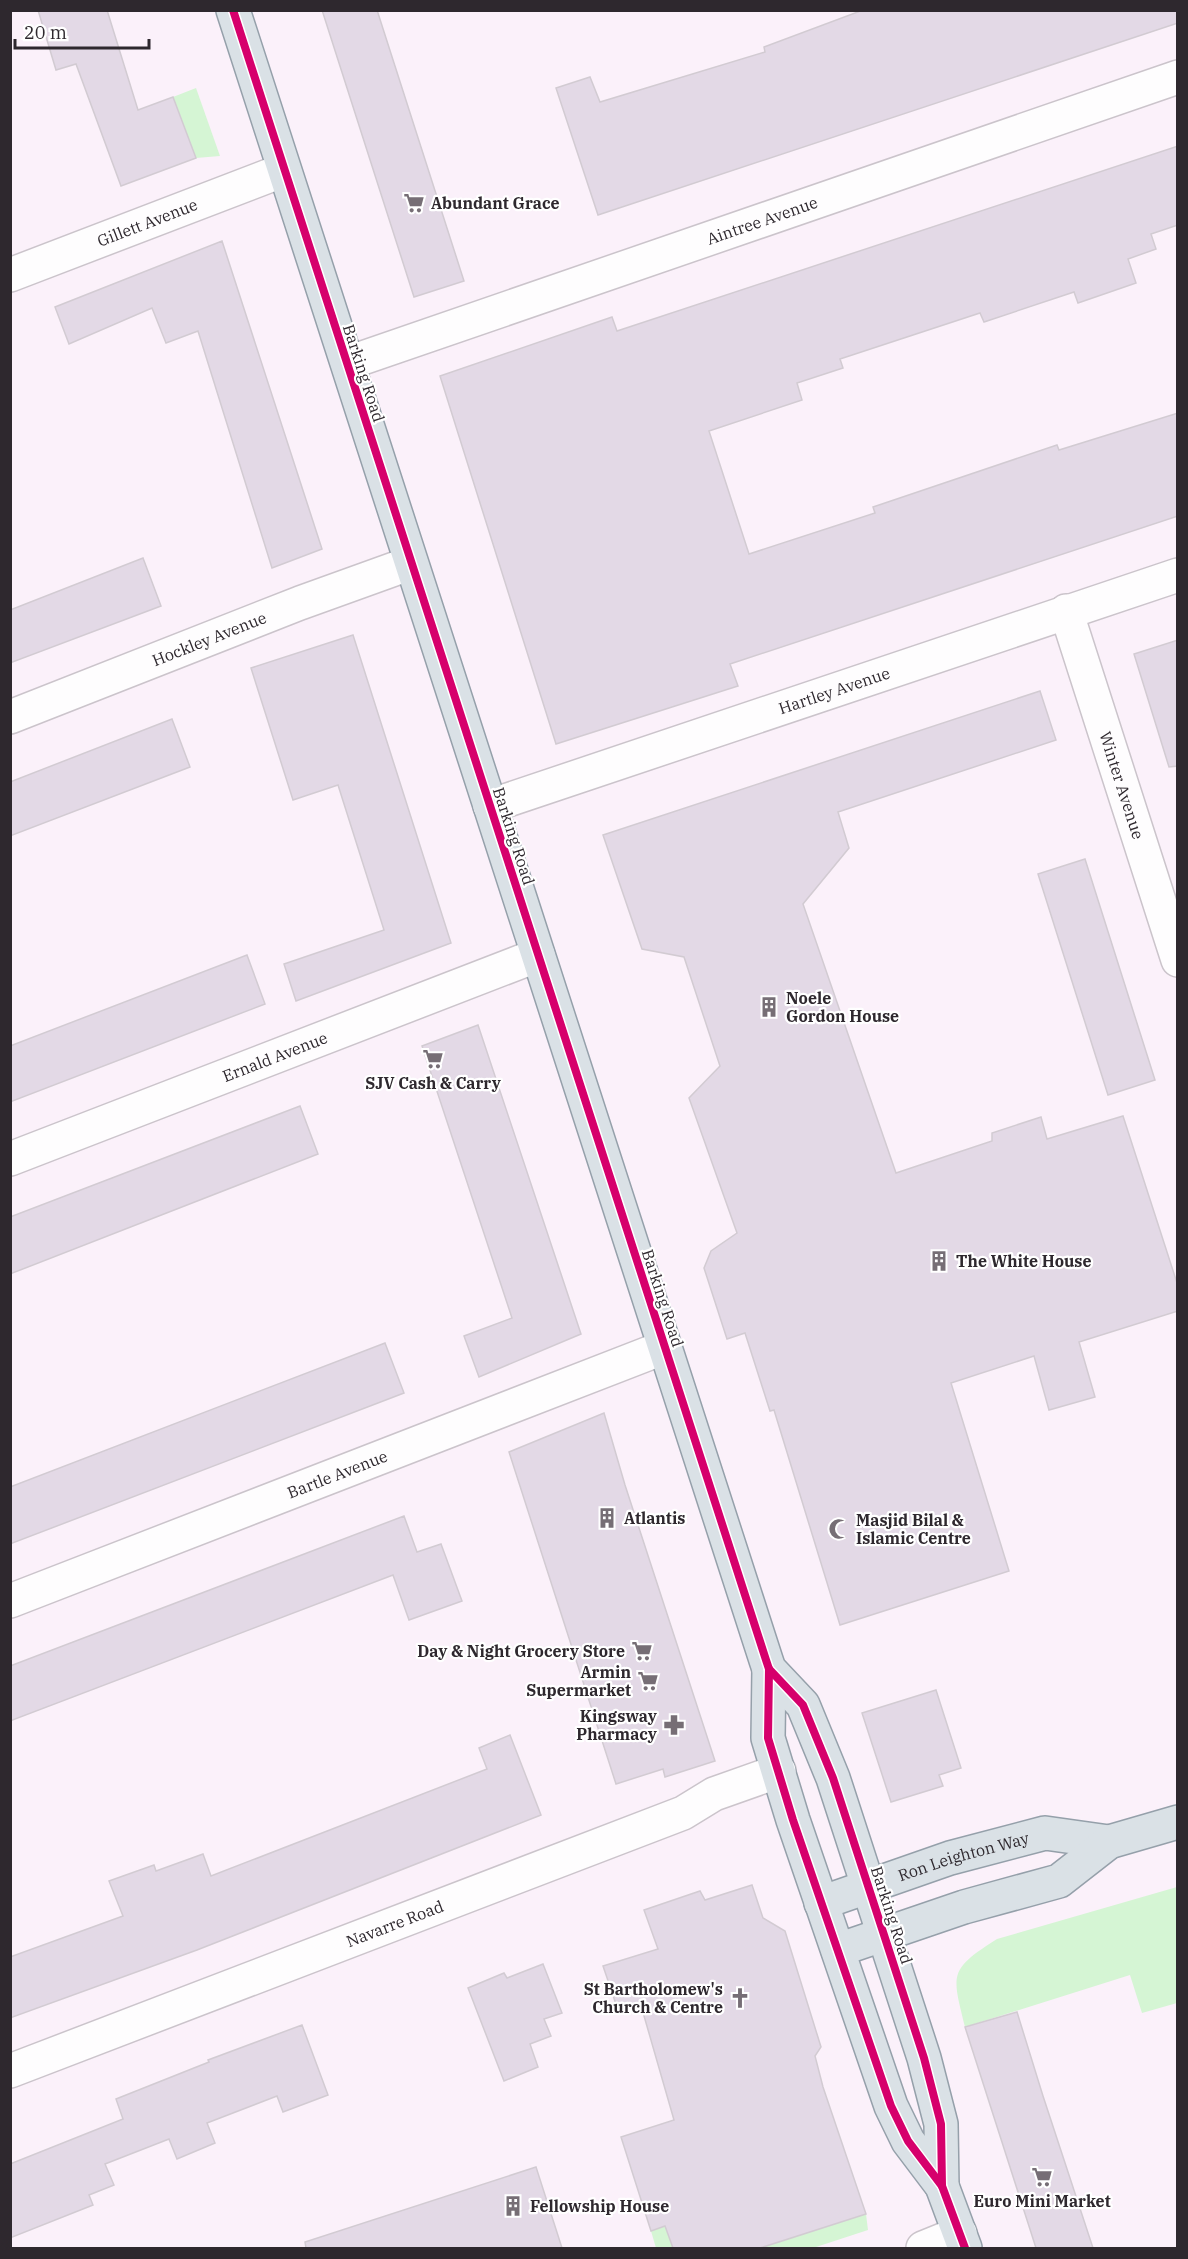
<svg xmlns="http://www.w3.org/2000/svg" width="1188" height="2259" viewBox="0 0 1188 2259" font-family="'IBM Plex Serif',serif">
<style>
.green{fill:#d5f5d4}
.building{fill:#e3d9e6;stroke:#d2cbd2;stroke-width:1.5}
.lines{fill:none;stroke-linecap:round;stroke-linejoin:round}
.minor-casing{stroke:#cbc4cb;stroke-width:36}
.primary-casing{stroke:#95a0aa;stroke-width:36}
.minor{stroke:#fefdfe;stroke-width:33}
.primary{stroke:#dae1e6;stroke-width:33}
.cycleway-casing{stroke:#fff;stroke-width:11}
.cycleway{stroke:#d6006c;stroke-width:8}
.labels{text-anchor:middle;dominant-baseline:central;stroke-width:4.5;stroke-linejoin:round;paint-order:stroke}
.poi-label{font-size:16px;font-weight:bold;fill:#2e282e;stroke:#fff;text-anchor:start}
.street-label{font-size:16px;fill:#2e282e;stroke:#fff}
</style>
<rect width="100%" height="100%" fill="#fbf1fa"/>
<!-- green -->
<g class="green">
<path d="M 196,88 L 220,156 L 196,158 L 173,97 Z"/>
<path d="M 1177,1887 L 1177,2003 L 1142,2013 L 1130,1975 L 965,2027 C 952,1974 948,1970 997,1939 Z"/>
<path d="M 866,2214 L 868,2230 L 813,2248 L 760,2248 Z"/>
<path d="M 665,2226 L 673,2248 L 656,2248 L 651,2231 Z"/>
</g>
<!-- building -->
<g class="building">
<path d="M 38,10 L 107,10 L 138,110 L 173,97 L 196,158 L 121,186 L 76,64 L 56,70 Z"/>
<path d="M 322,10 L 377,10 L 464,281 L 414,297 Z"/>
<path d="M 863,10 L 1178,10 L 1178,23 L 598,215 L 556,88 L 590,77 L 600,102 L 765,52 L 764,47 Z"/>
<path d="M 1178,146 L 1178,225 L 1151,234 L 1156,249 L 1128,259 L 1136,283 L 1078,303 L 1074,292 L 984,322 L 980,313 L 840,359 L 843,368 L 797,383 L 802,400 L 709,431 L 749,554 L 875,513 L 873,507 L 1057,445 L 1059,450 L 1178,413 L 1178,516 L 730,664 L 738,686 L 556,744 L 440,376 L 612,317 L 617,331 Z"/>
<path d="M 222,241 L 322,549 L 272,568 L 198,331 L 166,343 L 152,308 L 69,344 L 55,307 Z"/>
<path d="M 143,558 L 161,606 L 10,663 L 10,610 Z"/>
<path d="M 353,635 L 451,943 L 296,1001 L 284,964 L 384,930 L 338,785 L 293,800 L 251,668 Z"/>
<path d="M 1178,640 L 1178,766 L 1169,767 L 1134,654 Z"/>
<path d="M 1040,691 L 1056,740 L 838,812 L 849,848 L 803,904 L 896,1173 L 992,1141 L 992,1133 L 1041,1117 L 1047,1139 L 1123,1116 L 1178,1286 L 1178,1311 L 1079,1342 L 1095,1397 L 1049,1410 L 1034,1356 L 951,1383 L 1009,1571 L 840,1625 L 774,1410 L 770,1411 L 745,1333 L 727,1339 L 704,1268 L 711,1251 L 737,1233 L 689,1098 L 720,1066 L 684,957 L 642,949 L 603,835 Z"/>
<path d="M 172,719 L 190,767 L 10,836 L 10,782 Z"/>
<path d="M 1085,859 L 1155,1080 L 1108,1095 L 1038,874 Z"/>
<path d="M 247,955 L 265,1004 L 10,1102 L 10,1046 Z"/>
<path d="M 478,1025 L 581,1334 L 479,1377 L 464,1336 L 512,1318 L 422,1046 Z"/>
<path d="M 300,1106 L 318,1154 L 10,1274 L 10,1217 Z"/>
<path d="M 385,1343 L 404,1393 L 10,1544 L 10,1487 Z"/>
<path d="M 604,1413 L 625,1485 L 715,1761 L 665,1777 L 663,1769 L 616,1784 L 509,1452 Z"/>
<path d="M 404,1516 L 417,1552 L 441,1544 L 462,1601 L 409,1620 L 393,1575 L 10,1721 L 10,1666 Z"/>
<path d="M 936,1690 L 961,1768 L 939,1775 L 943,1786 L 891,1802 L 862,1713 Z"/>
<path d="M 510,1735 L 541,1815 L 197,1950 L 10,2018 L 10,1957 L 123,1916 L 109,1881 L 154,1865 L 156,1871 L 203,1854 L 211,1876 L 487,1769 L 479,1748 Z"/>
<path d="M 752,1885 L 763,1918 L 785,1931 L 821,2047 L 815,2056 L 823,2087 L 866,2214 L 760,2248 L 673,2248 L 665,2226 L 651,2231 L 621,2137 L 674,2120 L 640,2002 L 618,2010 L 603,1966 L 658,1949 L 644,1910 L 700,1891 L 705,1900 Z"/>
<path d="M 543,1964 L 562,2013 L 544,2019 L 551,2036 L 530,2044 L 538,2067 L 504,2081 L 468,1988 L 504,1973 L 507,1978 Z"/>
<path d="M 1017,2012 L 1043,2096 L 1093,2248 L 1036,2248 L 965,2027 Z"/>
<path d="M 302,2025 L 328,2095 L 283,2112 L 277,2096 L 207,2123 L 215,2143 L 177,2159 L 169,2139 L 105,2164 L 114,2185 L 89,2195 L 93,2205 L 10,2238 L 10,2164 L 123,2119 L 116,2099 L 209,2062 L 208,2060 Z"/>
<path d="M 536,2167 L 562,2248 L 306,2248 L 305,2242 Z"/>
</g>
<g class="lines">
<!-- minor casing -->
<g class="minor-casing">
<g id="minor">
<path id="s1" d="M 10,275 L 284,170"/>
<path id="s2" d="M 348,363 L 1178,77"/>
<path id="s3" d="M 1066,611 L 1178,960"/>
<path id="s4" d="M 10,717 L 300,603 L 411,563"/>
<path id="s5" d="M 490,806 L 1178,575"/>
<path id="s6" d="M 10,1159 L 538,955"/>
<path id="s7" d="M 10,1601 L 665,1347"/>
<path id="s8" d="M 10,2071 L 683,1813 L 714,1794 L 779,1771"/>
<path d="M 923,2248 L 960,2233"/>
</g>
</g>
<!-- primary casing -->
<g class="primary-casing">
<g id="primary">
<path d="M 233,10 L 766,1660 L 769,1669 L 803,1705 L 833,1778 L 924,2058 L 941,2124 L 942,2186"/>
<path d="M 769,1669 L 768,1738 L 793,1820 L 891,2106 L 908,2141 L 942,2186 L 965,2248"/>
<path id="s9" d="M 821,1903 L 950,1858 L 1045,1833 L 1109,1842"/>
<path d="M 838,1950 L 964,1907 L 1059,1881 L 1109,1842 L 1178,1822"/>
</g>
</g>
<!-- minor -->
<use href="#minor" class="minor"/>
<!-- primary -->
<use href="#primary" class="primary"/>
<!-- cycleway casing -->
<g class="cycleway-casing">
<g id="cycleway">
<path d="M 233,10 L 766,1660 L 769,1669 L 803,1705 L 833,1778 L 924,2058 L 941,2124 L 942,2186"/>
<path d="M 769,1669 L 768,1738 L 793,1820 L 891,2106 L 908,2141 L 942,2186 L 965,2248"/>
</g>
</g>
<!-- cycleway -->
<use href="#cycleway" class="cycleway"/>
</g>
<!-- icons -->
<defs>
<g id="supermarket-bare" transform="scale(1.62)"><path d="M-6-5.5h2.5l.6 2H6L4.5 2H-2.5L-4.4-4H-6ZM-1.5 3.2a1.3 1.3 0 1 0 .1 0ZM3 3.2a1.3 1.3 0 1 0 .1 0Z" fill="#766e75" stroke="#fff" stroke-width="2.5" paint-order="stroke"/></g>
<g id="building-bare" transform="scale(1.62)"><path d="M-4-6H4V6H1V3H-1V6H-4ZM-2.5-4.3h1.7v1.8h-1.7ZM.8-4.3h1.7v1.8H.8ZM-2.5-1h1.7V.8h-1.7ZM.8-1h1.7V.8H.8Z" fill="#766e75" stroke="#fff" stroke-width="2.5" paint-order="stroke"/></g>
<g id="mosque-bare" transform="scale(1.62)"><path d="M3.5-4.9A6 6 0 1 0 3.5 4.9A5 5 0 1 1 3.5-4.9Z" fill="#766e75" stroke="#fff" stroke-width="2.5" paint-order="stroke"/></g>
<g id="pharmacy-bare" transform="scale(1.62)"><path d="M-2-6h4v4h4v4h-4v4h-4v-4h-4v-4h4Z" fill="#766e75" stroke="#fff" stroke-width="2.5" paint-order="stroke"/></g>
<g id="church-bare" transform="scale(1.62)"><path d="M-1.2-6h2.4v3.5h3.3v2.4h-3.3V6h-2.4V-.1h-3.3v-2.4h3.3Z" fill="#766e75" stroke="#fff" stroke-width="2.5" paint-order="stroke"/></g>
</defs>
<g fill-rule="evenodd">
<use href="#supermarket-bare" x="414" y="203"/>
<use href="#building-bare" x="769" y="1007"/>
<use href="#supermarket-bare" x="433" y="1059"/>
<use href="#building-bare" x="939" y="1261"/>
<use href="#building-bare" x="607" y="1518"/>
<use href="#mosque-bare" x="839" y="1529"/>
<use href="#supermarket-bare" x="642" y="1651"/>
<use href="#supermarket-bare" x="648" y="1681"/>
<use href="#pharmacy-bare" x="674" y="1725"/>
<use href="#church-bare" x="740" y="1998"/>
<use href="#supermarket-bare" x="1042" y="2177"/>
<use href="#building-bare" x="513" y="2206"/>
</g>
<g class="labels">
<!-- poi labels -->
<g class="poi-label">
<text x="431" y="203">Abundant Grace</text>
<text x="786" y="998">Noele<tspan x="786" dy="18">Gordon House</tspan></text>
<text x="433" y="1083" text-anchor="middle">SJV Cash &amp; Carry</text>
<text x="956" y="1261">The White House</text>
<text x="624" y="1518">Atlantis</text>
<text x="856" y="1520">Masjid Bilal &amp;<tspan x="856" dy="18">Islamic Centre</tspan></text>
<text x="625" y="1651" text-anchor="end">Day &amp; Night Grocery Store</text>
<text x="631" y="1672" text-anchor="end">Armin<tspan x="631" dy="18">Supermarket</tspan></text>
<text x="657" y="1716" text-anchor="end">Kingsway<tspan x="657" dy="18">Pharmacy</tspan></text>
<text x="723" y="1989" text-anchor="end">St Bartholomew's<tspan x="723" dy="18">Church &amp; Centre</tspan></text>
<text x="1042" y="2201" text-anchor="middle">Euro Mini Market</text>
<text x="530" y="2206">Fellowship House</text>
</g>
<!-- street labels -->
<g class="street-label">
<text stroke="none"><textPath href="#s2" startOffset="438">Aintree Avenue</textPath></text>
<text stroke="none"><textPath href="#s1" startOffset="147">Gillett Avenue</textPath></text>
<text transform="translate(364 373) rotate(72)">Barking Road</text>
<text stroke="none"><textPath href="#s4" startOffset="214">Hockley Avenue</textPath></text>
<text stroke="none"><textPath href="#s5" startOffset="363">Hartley Avenue</textPath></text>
<text stroke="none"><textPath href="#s3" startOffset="183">Winter Avenue</textPath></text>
<text transform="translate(514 836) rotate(72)">Barking Road</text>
<text stroke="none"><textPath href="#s6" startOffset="284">Ernald Avenue</textPath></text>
<text transform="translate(663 1298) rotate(72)">Barking Road</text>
<text stroke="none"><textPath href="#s7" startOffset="351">Bartle Avenue</textPath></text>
<text stroke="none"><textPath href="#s9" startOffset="150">Ron Leighton Way</textPath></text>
<text transform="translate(892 1915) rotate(72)">Barking Road</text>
<text stroke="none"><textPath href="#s8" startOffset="412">Navarre Road</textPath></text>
</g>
</g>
<!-- border -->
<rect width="1188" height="2259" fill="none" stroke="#2e282e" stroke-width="24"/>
<!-- scale -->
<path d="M15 39v9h134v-9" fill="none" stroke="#2e282e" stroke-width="3"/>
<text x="24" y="39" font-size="18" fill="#2e282e" stroke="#ffffff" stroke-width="4.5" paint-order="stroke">20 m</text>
</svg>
